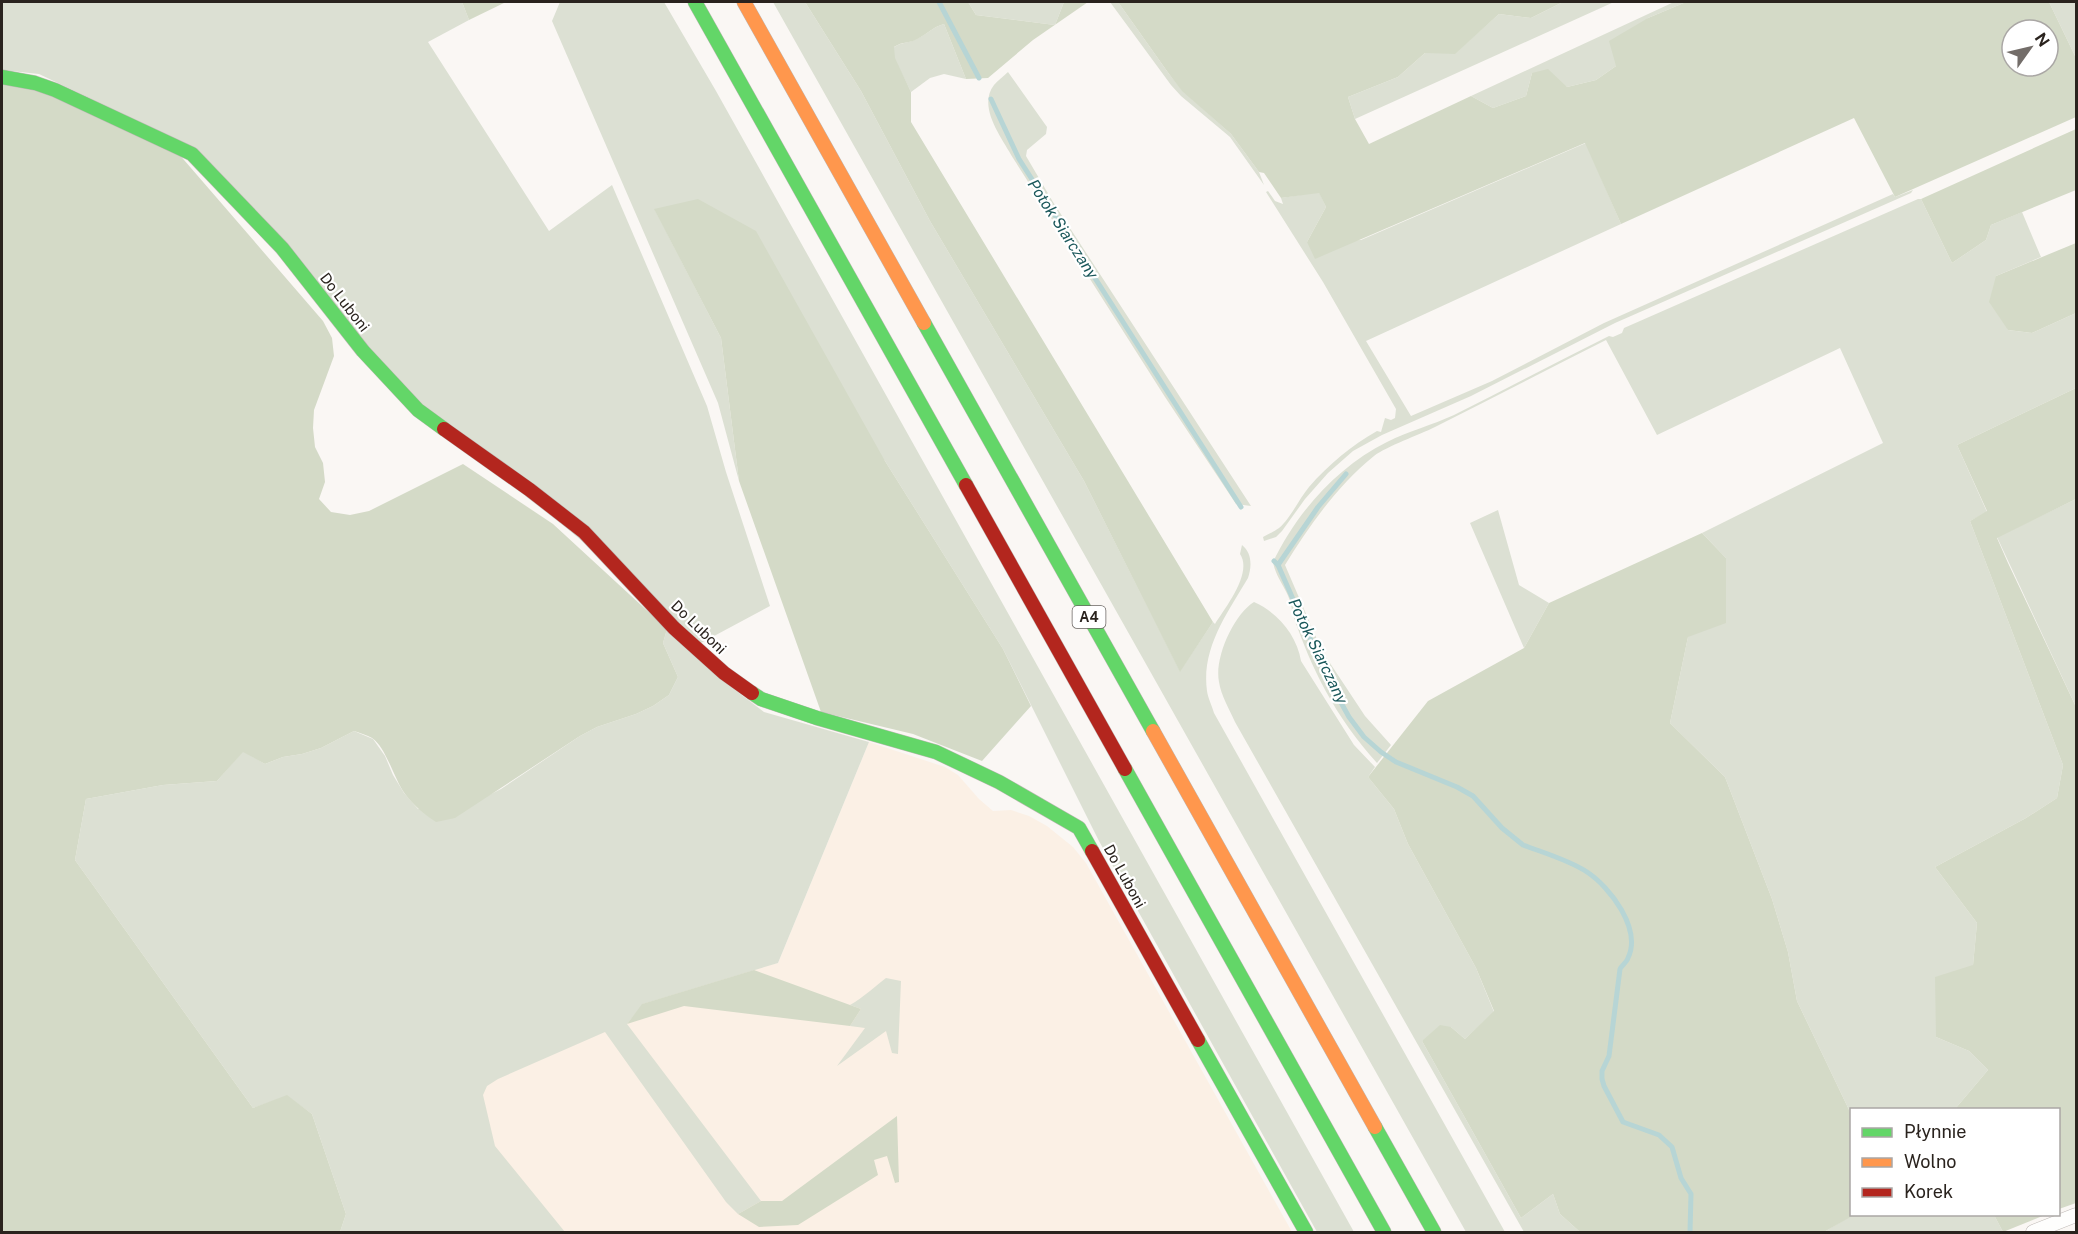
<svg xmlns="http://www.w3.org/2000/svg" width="2078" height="1234" viewBox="0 0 2078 1234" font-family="'Public Sans',sans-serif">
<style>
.industrial{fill:#fbf0e5}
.green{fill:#dce0d3}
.forest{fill:#d4dac7;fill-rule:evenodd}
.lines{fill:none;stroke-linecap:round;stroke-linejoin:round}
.stream{stroke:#b7d5d5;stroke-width:5}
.street-casing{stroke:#beb8b5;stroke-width:15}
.fast-casing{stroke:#beb8b5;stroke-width:15}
.slow-casing{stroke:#beb8b5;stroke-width:15}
.jam-casing{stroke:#beb8b5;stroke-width:15}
.street{stroke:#fefefd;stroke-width:14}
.fast{stroke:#63d668;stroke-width:14}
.slow{stroke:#ff974d;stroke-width:14}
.jam{stroke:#b3261e;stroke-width:14}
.labels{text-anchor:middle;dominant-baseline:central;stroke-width:4.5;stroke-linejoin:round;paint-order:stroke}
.shield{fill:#fff;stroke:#6a6562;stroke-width:1.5}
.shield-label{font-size:14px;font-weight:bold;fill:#2a231e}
.street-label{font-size:15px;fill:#2a231e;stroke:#fff}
.water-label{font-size:16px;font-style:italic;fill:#1b585b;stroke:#fff}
</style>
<rect width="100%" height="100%" fill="#faf7f4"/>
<!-- industrial -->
<path class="industrial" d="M 869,742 L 945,767 L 958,775 L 979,799 L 993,811 L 1011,810 L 1029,816 L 1047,826 L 1073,847 L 1086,863 L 1292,1232 L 534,1232 L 481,1146 L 470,1081 L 555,1016 L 778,963 Z"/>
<!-- green -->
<g class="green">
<path d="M 2,2 L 462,2 L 469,20 L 428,42 L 549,231 L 612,185 L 707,406 L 726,472 L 770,606 L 701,643 L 422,404 L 165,134 L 39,74 L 2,70 Z"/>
<path d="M 560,2 L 664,2 L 716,91 L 1354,1232 L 1317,1232 L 1099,841 L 1003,649 L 885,461 L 655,210 L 721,338 L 739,481 L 718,403 L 552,21 Z"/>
<path d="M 773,2 L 805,2 L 861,91 L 930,221 L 1084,481 L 1180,671 L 1213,622 L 1215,624 C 1225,608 1253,573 1240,554 L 1242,545 C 1252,553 1252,566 1248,578 C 1228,612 1201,648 1207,691 C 1208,698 1212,706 1214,713 L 1505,1232 L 1466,1232 Z"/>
<path d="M 968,2 L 1064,2 L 1055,25 L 976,15 Z"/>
<path d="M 1110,2 L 1118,2 L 1169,74 L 1182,90 L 1231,134 L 1259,172 L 1264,185 L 1230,137 L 1181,96 L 1171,85 Z"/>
<path d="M 1563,2 L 1614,2 L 1355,119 L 1348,97 L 1398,77 L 1425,53 L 1455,53 L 1499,14 L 1531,18 Z"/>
<path d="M 1674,2 L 1686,2 L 1648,18 L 1616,66 L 1596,80 L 1567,87 L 1532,73 L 1526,96 L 1493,108 L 1471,96 Z"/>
<path d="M 2049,2 L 2076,2 L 2076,58 Z"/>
<path d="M 944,24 L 966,79 L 944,74 L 930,78 L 911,92 L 894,58 L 893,48 C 900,43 905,43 912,41 C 924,37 932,27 944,24 Z"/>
<path d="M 1008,72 L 1047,127 L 1046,134 L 1027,150 L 1026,156 L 1053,202 L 1251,506 L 1236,504 L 1165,397 L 1013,158 C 1002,138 977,107 994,85 C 998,80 1004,76 1008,72 Z"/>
<path d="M 1586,143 L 1621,224 L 1366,341 L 1411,416 L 1492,381 L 1604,323 L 1893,194 L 1895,197 L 1913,190 L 1911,193 L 1615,323 L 1471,396 L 1382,435 L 1353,451 L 1328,473 L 1305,499 L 1282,531 L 1276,537 L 1264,541 L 1263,537 C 1269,534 1275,531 1279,528 C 1290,519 1299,499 1309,487 C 1329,464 1351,446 1377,431 L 1381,432 L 1385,418 L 1391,420 L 1395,418 L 1396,409 L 1323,282 L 1266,192 L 1268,191 L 1275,201 L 1283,204 L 1281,198 L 1319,192 L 1326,207 L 1307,242 L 1361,240 Z"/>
<path d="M 1918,199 L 1921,199 L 1952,263 L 1986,240 L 1991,225 L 2022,212 L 2041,257 L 1996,276 L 2008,330 L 2032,333 L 2076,313 L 2076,388 L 1957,445 L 1987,512 L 1970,521 L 2063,765 L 2057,798 L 2026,818 L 1935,867 L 1977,923 L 1973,965 L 1936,1037 L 1969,1051 L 1988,1070 L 1955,1109 L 1852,1110 L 1851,1114 L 1797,1001 L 1788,952 L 1772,899 L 1725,777 L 1670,723 L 1688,637 L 1726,558 L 1702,533 L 1883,443 L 1840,348 L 1657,435 L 1606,340 C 1549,369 1492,398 1435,427 C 1419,435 1387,446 1374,456 C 1337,486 1309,526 1285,565 L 1322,651 L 1365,716 L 1391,745 L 1377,763 C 1335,716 1312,671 1292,612 C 1292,594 1276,580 1273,562 C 1297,512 1337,467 1387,442 C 1409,431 1432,425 1454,415 C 1506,389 1557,362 1609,336 L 1613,337 L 1622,333 L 1624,328 Z"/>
<path d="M 2076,499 L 2076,707 L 1997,537 Z"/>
<path d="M 1498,510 L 1519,585 L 1549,603 L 1524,648 L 1470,523 Z"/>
<path d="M 1254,602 C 1277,612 1297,635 1301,661 L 1354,745 L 1375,767 L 1368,777 L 1394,809 L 1408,844 L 1476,968 L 1494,1012 L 1465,1039 L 1451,1027 L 1422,1041 L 1521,1218 L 1553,1194 L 1560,1214 L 1580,1232 L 1524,1232 L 1235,722 C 1229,709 1221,695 1219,682 C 1214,658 1234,614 1254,602 Z"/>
<path d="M 667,629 L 722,680 L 764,712 L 869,742 L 778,963 L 643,1004 L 627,1024 L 761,1201 L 738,1214 L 726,1202 L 605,1032 L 498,1079 L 487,1086 L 483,1095 L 495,1146 L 565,1232 L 340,1232 L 346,1214 L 312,1114 L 287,1096 L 253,1108 L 75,860 L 86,799 L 163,785 L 217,781 L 243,751 L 265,764 L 283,757 L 302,754 L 321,748 L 354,731 L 373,739 L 385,756 L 393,775 L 404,793 L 418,809 L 485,797 L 501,789 L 580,736 L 597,727 L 636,714 L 653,706 L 669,695 L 678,677 L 663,643 Z"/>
<path d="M 886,978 L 901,981 L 898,1054 L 892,1053 L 886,1031 L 837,1066 L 865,1028 L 850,1026 L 861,1009 L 850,1005 C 864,997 874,987 886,978 Z"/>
<path d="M 1854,1214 L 1994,1215 L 2003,1232 L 1824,1232 Z"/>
</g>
<!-- forest -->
<g class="forest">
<path d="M 462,2 L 506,2 L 469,20 Z"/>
<path d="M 805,2 L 968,2 L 976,15 L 1055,25 L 1064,2 L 1088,2 L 1033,40 L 988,78 L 966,79 L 944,24 C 932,27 924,37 913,41 C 905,43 900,43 894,47 L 895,58 L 911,92 L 911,122 L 1213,622 L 1180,672 L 1084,481 L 930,221 L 861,91 Z"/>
<path d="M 1118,2 L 1563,2 L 1531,18 L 1499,14 L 1455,54 L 1425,53 L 1398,77 L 1348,97 L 1355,119 L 1369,144 L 1471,96 L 1493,108 L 1526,96 L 1532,73 L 1548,69 L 1567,87 L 1596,80 L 1616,66 L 1609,41 L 1648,18 L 1686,2 L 2049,2 L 2076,58 L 2076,117 L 1895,197 L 1854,118 L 1621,224 L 1585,143 L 1315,259 L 1307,242 L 1326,207 L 1319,193 L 1281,198 L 1264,173 L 1259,172 L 1231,134 L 1182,91 L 1169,74 ZM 2012,30 L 2048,30 L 2048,66 L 2012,66 Z"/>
<path d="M 2,80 L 53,95 L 178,153 L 323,321 L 332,338 L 334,356 L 314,410 L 313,428 L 315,447 L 323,463 L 325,482 L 319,499 L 331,512 L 350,515 L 369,511 L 463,464 L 553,524 L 667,629 L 663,643 L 678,677 L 669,695 L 653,706 L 636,714 L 597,727 L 580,736 L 455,818 L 436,822 C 424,814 414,806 405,794 C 394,779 386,747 372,738 C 367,735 360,733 354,731 L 321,748 L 302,754 L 283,757 L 265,764 L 243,752 L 217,781 L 163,785 L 86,799 L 75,860 L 253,1108 L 287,1095 L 312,1114 L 346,1214 L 340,1232 L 2,1232 Z"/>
<path d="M 2076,129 L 2076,190 L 1991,225 L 1986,240 L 1952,263 L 1921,199 Z"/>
<path d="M 698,199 L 756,231 L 885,461 L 1003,649 L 1031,706 L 982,761 L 913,734 L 821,712 L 739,481 L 721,338 L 654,209 Z"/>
<path d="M 2076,243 L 2076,313 L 2032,333 L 2008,330 L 1989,302 L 1996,276 Z"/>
<path d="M 2076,388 L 2076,499 L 1997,538 L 2008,563 L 2076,707 L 2076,1203 L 2059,1209 L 2058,1110 L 1955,1109 L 1988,1070 L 1969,1051 L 1936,1037 L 1935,977 L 1973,965 L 1977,923 L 1935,867 L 2026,818 L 2057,798 L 2063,765 L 1970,521 L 1987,511 L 1957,445 Z"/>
<path d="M 1702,533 L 1726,558 L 1726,623 L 1688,637 L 1670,723 L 1725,777 L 1772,899 L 1788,952 L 1797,1001 L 1851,1114 L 1852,1214 L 1854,1215 L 1824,1232 L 1580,1232 L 1560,1214 L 1553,1194 L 1521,1218 L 1422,1041 L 1440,1025 L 1451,1027 L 1465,1039 L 1494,1011 L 1476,968 L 1408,844 L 1394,809 L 1368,777 L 1428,701 L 1524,648 L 1549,603 Z"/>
<path d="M 754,970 L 861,1009 L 850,1026 L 684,1006 L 627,1024 L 642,1004 Z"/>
<path d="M 897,1116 L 899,1182 L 895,1183 L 887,1156 L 874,1160 L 878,1175 L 798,1225 L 759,1227 L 738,1214 L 761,1201 L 782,1201 Z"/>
<path d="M 1994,1215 L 2045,1215 L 2003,1232 Z"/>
</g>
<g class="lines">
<!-- stream -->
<g class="stream">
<path d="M 939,2 L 979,78"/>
<path d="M 991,99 L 1019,159 L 1241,507"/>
<path d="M 1274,561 L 1278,565 L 1329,681 L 1349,717 L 1364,737 L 1381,752 L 1396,762 L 1457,787 L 1473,796 L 1502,828 L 1523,845 C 1544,853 1569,860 1587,872 C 1610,887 1642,929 1628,958 C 1627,962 1622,965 1620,969 L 1609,1056 L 1602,1071 L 1602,1079 L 1604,1086 L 1623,1122 L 1659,1135 L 1672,1147 L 1681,1178 L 1691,1194 L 1690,1232"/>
<path d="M 1278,565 L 1318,507 L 1346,474"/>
</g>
<!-- street casing -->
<g class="street-casing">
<path id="street" d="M 2033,1232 L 2076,1215"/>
</g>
<!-- fast casing -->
<g class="fast-casing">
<g id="fast">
<path d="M 695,2 L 966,485"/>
<path d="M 2,77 L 35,83 L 55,90 L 192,154 L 282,248 L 363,351 L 418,410 L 444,429"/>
<path d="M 924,323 L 1153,731"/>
<path d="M 752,693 L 761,699 L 817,718 L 936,752 L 999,782 L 1079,828 L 1092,851"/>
<path d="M 1125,769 L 1384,1232"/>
<path d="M 1198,1040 L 1306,1232"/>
<path d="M 1375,1127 L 1434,1232"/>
</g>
</g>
<!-- slow casing -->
<g class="slow-casing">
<g id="slow">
<path d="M 744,2 L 924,323"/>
<path d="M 1153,731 L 1375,1127"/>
</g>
</g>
<!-- jam casing -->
<g class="jam-casing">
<g id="jam">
<path d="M 444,429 L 530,490 L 584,532 L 674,628 L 724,673 L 752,693"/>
<path d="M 966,485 L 1125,769"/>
<path d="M 1092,851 L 1198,1040"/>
</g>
</g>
<!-- street -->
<use href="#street" class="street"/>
<!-- fast -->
<use href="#fast" class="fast"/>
<!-- slow -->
<use href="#slow" class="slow"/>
<!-- jam -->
<use href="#jam" class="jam"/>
</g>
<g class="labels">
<!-- shield labels -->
<rect class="shield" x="1072.5" y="606" width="33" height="22" rx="4.5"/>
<g class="shield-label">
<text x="1089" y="617">A4</text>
</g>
<!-- street labels -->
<g class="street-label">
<text transform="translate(345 302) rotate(52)">Do Luboni</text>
<text transform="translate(699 627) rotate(44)">Do Luboni</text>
<text transform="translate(1125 876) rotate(61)">Do Luboni</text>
</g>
<!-- water labels -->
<g class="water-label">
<text transform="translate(1063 229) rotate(57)">Potok Siarczany</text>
<text transform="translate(1318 651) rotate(64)">Potok Siarczany</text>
</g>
</g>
<!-- border -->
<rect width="2078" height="1234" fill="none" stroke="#2a231e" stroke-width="6"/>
<!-- legend -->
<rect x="1850" y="1108" width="210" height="108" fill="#ffffff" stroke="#aaa7a5" stroke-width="1.5"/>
<rect x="1862" y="1128" width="30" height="9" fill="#63d668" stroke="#aaa7a5" stroke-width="1.5"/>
<text x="1904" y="1138" font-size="18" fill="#2a231e">Płynnie</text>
<rect x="1862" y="1158" width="30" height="9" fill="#ff974d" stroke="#aaa7a5" stroke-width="1.5"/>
<text x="1904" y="1168" font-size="18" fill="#2a231e">Wolno</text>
<rect x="1862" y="1188" width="30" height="9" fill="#b3261e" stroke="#aaa7a5" stroke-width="1.5"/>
<text x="1904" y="1198" font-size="18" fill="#2a231e">Korek</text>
<!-- north arrow -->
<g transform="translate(2030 48) rotate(56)"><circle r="28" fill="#ffffff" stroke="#aaa7a5" stroke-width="1.5"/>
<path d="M0-4.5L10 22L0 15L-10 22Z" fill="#736d69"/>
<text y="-9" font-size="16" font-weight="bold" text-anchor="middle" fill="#2a231e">N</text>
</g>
</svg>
